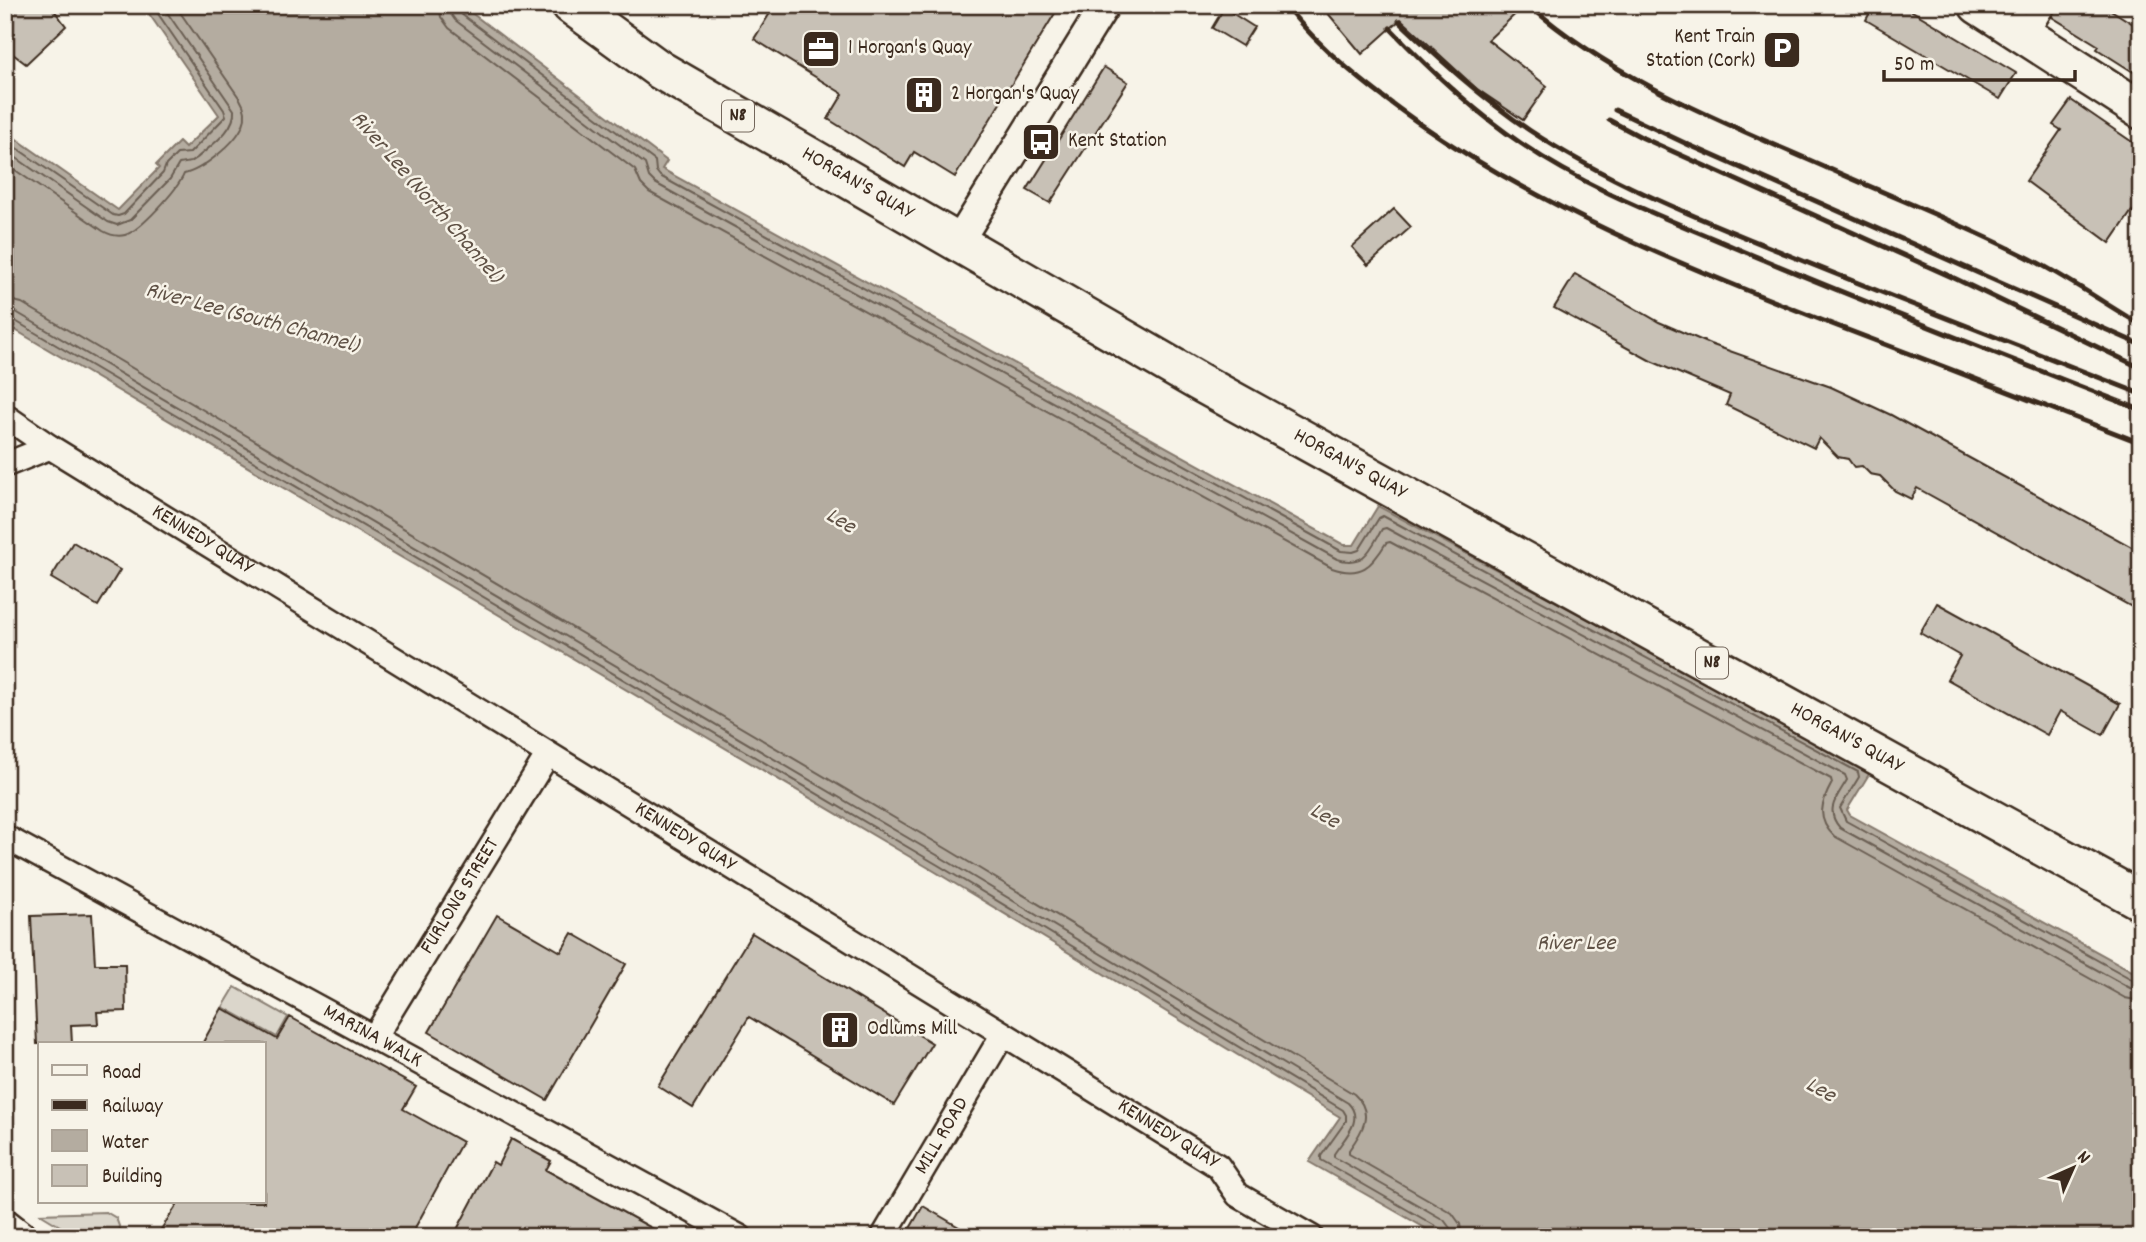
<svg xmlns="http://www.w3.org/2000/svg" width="2146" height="1242" viewBox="0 0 2146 1242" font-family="Dekko,sans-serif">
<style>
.green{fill:#dbd6cb;stroke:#8b8074;stroke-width:2}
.water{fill:#b4aca0;stroke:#84786c;stroke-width:2}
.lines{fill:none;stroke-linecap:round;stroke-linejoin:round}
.shore{stroke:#6b5e52;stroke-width:2}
.building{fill:#c8c1b6;stroke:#3b2a1e;stroke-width:2}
.minor-casing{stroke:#3b2a1e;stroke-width:28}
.tertiary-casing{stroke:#3b2a1e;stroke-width:33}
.trunk-casing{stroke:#3b2a1e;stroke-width:42}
.minor{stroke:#f7f3e8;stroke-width:23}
.tertiary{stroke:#f7f3e8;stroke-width:28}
.trunk{stroke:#f7f3e8;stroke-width:37}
.rail{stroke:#3b2a1e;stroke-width:5}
.labels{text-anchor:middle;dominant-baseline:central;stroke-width:5;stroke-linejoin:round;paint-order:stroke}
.shield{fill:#f7f3e8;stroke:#73665b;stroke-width:2}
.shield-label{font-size:19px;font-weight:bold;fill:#3b2a1e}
.poi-label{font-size:21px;fill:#3b2a1e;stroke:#f7f3e8;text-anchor:start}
.street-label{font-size:21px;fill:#3b2a1e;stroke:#f7f3e8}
.water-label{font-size:23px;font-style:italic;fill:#5f5145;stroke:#f7f3e8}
</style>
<rect width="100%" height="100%" fill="#f7f3e8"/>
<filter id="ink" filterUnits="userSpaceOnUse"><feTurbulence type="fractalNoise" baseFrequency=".0143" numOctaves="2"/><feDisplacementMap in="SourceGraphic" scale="14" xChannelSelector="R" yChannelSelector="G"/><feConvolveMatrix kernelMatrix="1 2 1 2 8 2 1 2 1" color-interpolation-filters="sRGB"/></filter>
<g filter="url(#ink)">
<!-- green -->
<g class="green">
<path d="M 235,987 L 288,1017 L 277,1037 L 223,1007 Z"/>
<path d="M 106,1212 L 116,1218 L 123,1237 L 78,1237 L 40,1214 Z"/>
</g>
<!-- water -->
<path class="water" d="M 143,5 L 461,5 L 667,161 L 662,169 L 1344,545 L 1354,545 L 1378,506 L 1871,771 L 1847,810 L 1850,815 L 2141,976 L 2141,1237 L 1441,1237 L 1309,1162 L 1340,1117 L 934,871 L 5,324 L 5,131 L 118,210 L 159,168 L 156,165 L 179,142 L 185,148 L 219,115 Z"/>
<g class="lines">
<!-- shore -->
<g class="shore">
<path d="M 439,5 L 441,17 L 449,28 L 635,170 L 641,184 L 649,192 L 1332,568 C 1361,578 1372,566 1386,543 L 1390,542 L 1831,779 L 1832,783 C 1821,803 1816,819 1834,836 L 2125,998 L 2141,1001"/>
<path d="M 449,5 L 450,13 L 455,20 L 645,164 L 649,177 L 655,183 L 1337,559 C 1365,567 1370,550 1382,529 L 1386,528 L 1845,775 L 1847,780 C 1837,797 1824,810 1840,828 L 2130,988 L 2141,991"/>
<path d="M 458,5 L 461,14 L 655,161 L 656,171 L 660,176 L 1341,551 L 1353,552 L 1359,550 L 1379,518 L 1383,516 L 1858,772 L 1859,777 L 1840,808 L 1846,821 L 2135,981 L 2141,982"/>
<path d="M 5,140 L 113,215 L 118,216 L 124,214 L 163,173 L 166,165 L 177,154 L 190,153 L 226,116 L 224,110 L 152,5"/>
<path d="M 5,150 L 108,222 L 117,225 L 130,220 L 170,179 L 179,164 L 191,162 L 197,158 C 210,146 236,130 234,110 L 162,5"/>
<path d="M 5,163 L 103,231 C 110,235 117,237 125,235 C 140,231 178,189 184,174 C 202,170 236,143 243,125 C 247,116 245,107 240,99 L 175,5"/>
<path d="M 5,299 L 22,303 L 947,849 L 1354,1094 C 1375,1113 1362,1132 1349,1150 L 1349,1154 L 1452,1213 L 1460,1224 L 1462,1237"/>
<path d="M 5,309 L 16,312 L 942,858 L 1348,1103 C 1365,1120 1344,1138 1334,1154 L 1334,1157 L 1444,1220 L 1450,1228 L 1452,1237"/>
<path d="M 5,318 L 12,319 L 938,865 L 1343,1110 L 1346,1115 L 1346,1121 L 1321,1156 L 1321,1160 L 1439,1228 L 1443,1237"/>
</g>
</g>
<!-- building -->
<g class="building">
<path d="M 5,5 L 50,5 L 66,26 L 26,64 L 5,48 Z"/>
<path d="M 775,5 L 1060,5 L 955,177 L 914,152 L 905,167 L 828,119 L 843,94 L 754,39 Z"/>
<path d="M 1321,5 L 1525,5 L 1488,40 L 1547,86 L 1523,120 L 1477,89 L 1401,19 L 1362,54 Z"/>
<path d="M 1874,5 L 1902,5 L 2016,73 L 2000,99 L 1866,20 Z"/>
<path d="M 2057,5 L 2103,5 L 2141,29 L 2141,77 L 2097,49 L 2099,46 L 2052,17 Z"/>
<path d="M 1224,8 L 1254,27 L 1242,46 L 1212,28 Z"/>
<path d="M 1104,67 L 1128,82 L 1050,203 L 1027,190 Z"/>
<path d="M 2071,100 L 2141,148 L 2141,217 L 2132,211 L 2110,243 L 2026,181 L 2061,130 L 2053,125 Z"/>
<path d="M 1394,209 L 1411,227 L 1368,265 L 1352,247 Z"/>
<path d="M 1575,274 L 1659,322 L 1710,344 L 1831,387 L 1891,415 L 2141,552 L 2141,612 L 1917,488 L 1911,499 L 1895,491 L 1880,476 L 1870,474 L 1862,466 L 1854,467 L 1848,459 L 1838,457 L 1819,438 L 1814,448 L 1726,405 L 1730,395 L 1651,361 L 1554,308 Z"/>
<path d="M 73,542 L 120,570 L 98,606 L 51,578 Z"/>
<path d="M 1937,603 L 2120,704 L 2103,735 L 2060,711 L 2047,735 L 1947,679 L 1960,656 L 1920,633 Z"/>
<path d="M 92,914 L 95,964 L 125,964 L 126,1011 L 97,1012 L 98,1024 L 71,1025 L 72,1044 L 37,1044 L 31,916 Z"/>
<path d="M 497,915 L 561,952 L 572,933 L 626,964 L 547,1100 L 429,1032 Z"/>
<path d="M 752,933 L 932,1043 L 894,1105 L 749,1017 L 693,1108 L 658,1086 Z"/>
<path d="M 222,1008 L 277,1039 L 290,1017 L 416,1087 L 403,1109 L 462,1142 L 410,1237 L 156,1237 L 179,1202 L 264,1202 L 264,1044 L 202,1044 Z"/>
<path d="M 511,1139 L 551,1161 L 546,1170 L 668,1237 L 453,1237 L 493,1162 L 498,1165 Z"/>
<path d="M 923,1206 L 976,1237 L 905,1237 Z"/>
</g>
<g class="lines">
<!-- minor casing -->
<g class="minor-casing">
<g id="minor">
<path d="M 2025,35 L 2043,5"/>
<path id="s1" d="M 5,416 L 50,447 L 1218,1166 L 1238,1195 L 1311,1237"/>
<path d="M 5,465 L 50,447"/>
<path id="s2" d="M 5,837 L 740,1237"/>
<path id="s3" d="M 374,1038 L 548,754"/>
<path id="s4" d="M 883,1237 L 1003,1034"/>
</g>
</g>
<!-- tertiary casing -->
<g class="tertiary-casing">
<g id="tertiary">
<path d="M 959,241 L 1105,5"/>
<path d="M 5,1223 L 23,1237"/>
</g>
</g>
<!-- trunk casing -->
<g class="trunk-casing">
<g id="trunk">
<path id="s5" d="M 571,5 L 660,70 L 1199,382 L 2141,901"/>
<path d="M 1978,5 L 2141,110"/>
</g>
</g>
<!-- minor -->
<use href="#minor" class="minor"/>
<!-- tertiary -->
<use href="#tertiary" class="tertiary"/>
<!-- trunk -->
<use href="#trunk" class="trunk"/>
<!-- rail -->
<g class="rail">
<path d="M 1285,5 C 1321,50 1368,87 1416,121 C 1542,209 1681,265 1824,321 C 1930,361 2035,402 2141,443"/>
<path d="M 1529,5 C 1617,82 1726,123 1832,170 C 1898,199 1967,226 2031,259 C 2069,279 2104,303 2141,325"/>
<path d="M 1399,21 C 1440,60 1482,98 1529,130 C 1609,183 1698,218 1786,254 C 1904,302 2022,347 2141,394"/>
<path d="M 1390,28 C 1431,71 1473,111 1522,144 C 1588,189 1663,217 1736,248 C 1870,305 2005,357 2141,410"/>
<path d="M 1615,110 L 1689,145 L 2141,345"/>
<path d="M 1609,120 L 1643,138 L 1954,278 L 2141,368"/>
</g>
</g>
</g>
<!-- icons -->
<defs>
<g id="office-square" transform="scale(2.0125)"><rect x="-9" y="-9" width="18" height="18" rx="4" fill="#3b2a1e" stroke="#f7f3e8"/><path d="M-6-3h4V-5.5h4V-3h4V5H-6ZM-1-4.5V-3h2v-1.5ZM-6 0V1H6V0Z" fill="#fff"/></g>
<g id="parking-square" transform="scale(2.0125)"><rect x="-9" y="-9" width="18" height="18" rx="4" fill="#3b2a1e" stroke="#f7f3e8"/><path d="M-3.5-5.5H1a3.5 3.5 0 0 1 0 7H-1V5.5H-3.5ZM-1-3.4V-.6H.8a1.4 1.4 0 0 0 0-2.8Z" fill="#fff"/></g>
<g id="building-square" transform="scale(2.0125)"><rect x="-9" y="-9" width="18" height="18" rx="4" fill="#3b2a1e" stroke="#f7f3e8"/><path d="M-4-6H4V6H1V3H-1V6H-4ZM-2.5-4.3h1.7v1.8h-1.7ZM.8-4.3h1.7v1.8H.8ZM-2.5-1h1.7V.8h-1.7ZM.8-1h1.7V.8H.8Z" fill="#fff"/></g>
<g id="bus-square" transform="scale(2.0125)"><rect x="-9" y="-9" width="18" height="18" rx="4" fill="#3b2a1e" stroke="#f7f3e8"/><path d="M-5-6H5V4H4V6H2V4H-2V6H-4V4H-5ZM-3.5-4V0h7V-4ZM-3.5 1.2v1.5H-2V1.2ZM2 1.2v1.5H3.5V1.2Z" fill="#fff"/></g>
</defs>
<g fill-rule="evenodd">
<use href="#office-square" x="821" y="49"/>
<use href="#parking-square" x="1782" y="50"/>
<use href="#building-square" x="924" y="95"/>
<use href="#bus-square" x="1041" y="142"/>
<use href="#building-square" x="840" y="1030"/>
</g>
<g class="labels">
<!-- shield labels -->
<g class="shield">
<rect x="722" y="100.5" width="32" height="31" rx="5"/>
<rect x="1696" y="647.5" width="32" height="31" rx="5"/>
</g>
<g class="shield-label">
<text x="738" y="116">N8</text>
<text x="1712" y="663">N8</text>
</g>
<!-- poi labels -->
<g class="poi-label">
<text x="1755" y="38" text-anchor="end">Kent Train<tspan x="1755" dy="24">Station (Cork)</tspan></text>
<text x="848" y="49">1 Horgan's Quay</text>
<text x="951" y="95">2 Horgan's Quay</text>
<text x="1068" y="142">Kent Station</text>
<text x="867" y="1030">Odlums Mill</text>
</g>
<!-- street labels -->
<g class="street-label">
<text stroke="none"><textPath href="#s5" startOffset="338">HORGAN'S QUAY</textPath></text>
<text stroke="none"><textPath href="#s5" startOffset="905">HORGAN'S QUAY</textPath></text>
<text stroke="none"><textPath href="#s1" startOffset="233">KENNEDY QUAY</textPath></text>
<text stroke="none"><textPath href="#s5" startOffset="1472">HORGAN'S QUAY</textPath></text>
<text stroke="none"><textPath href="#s1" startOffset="800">KENNEDY QUAY</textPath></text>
<text stroke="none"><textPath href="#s3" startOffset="166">FURLONG STREET</textPath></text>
<text stroke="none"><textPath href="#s2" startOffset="418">MARINA WALK</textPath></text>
<text stroke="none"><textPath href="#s4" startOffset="117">MILL ROAD</textPath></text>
<text stroke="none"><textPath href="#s1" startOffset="1367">KENNEDY QUAY</textPath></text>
</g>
<!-- water labels -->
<g class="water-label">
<text transform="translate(426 198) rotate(49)">River Lee (North Channel)</text>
<text transform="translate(252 319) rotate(15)">River Lee (South Channel)</text>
<text transform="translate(840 522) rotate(31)">Lee</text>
<text transform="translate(1324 817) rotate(30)">Lee</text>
<text x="1576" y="944">River Lee</text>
<text transform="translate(1820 1091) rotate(29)">Lee</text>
</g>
</g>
<!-- margin -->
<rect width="2146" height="1242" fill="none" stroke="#f7f3e8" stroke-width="28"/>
<rect x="14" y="14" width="2118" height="1214" fill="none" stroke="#3b2a1e" stroke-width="2.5" filter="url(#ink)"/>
<!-- legend -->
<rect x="38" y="1042" width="228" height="161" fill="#f7f3e8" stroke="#aca397" stroke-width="2"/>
<rect x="52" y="1065" width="35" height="10" fill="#f7f3e8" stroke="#aca397" stroke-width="2"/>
<text x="102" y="1078" font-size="21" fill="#3b2a1e">Road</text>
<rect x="52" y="1100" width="35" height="10" fill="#3b2a1e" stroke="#aca397" stroke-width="2"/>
<text x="102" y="1112" font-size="21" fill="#3b2a1e">Railway</text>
<rect x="52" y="1130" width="35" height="21" fill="#b4aca0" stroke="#aca397" stroke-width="2"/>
<text x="102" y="1148" font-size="21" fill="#3b2a1e">Water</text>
<rect x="52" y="1165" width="35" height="21" fill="#c8c1b6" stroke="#aca397" stroke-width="2"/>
<text x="102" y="1182" font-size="21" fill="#3b2a1e">Building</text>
<!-- north arrow -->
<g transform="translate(2073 1168) rotate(45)" stroke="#f7f3e8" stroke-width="5" paint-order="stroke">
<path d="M0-5L12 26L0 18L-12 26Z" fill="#3b2a1e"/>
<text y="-10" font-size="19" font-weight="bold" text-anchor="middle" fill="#3b2a1e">N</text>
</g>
<!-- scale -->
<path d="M1884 70v10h191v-10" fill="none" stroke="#3b2a1e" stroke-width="3.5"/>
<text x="1894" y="70" font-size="21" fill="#3b2a1e" stroke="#f7f3e8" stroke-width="5" paint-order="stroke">50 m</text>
</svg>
